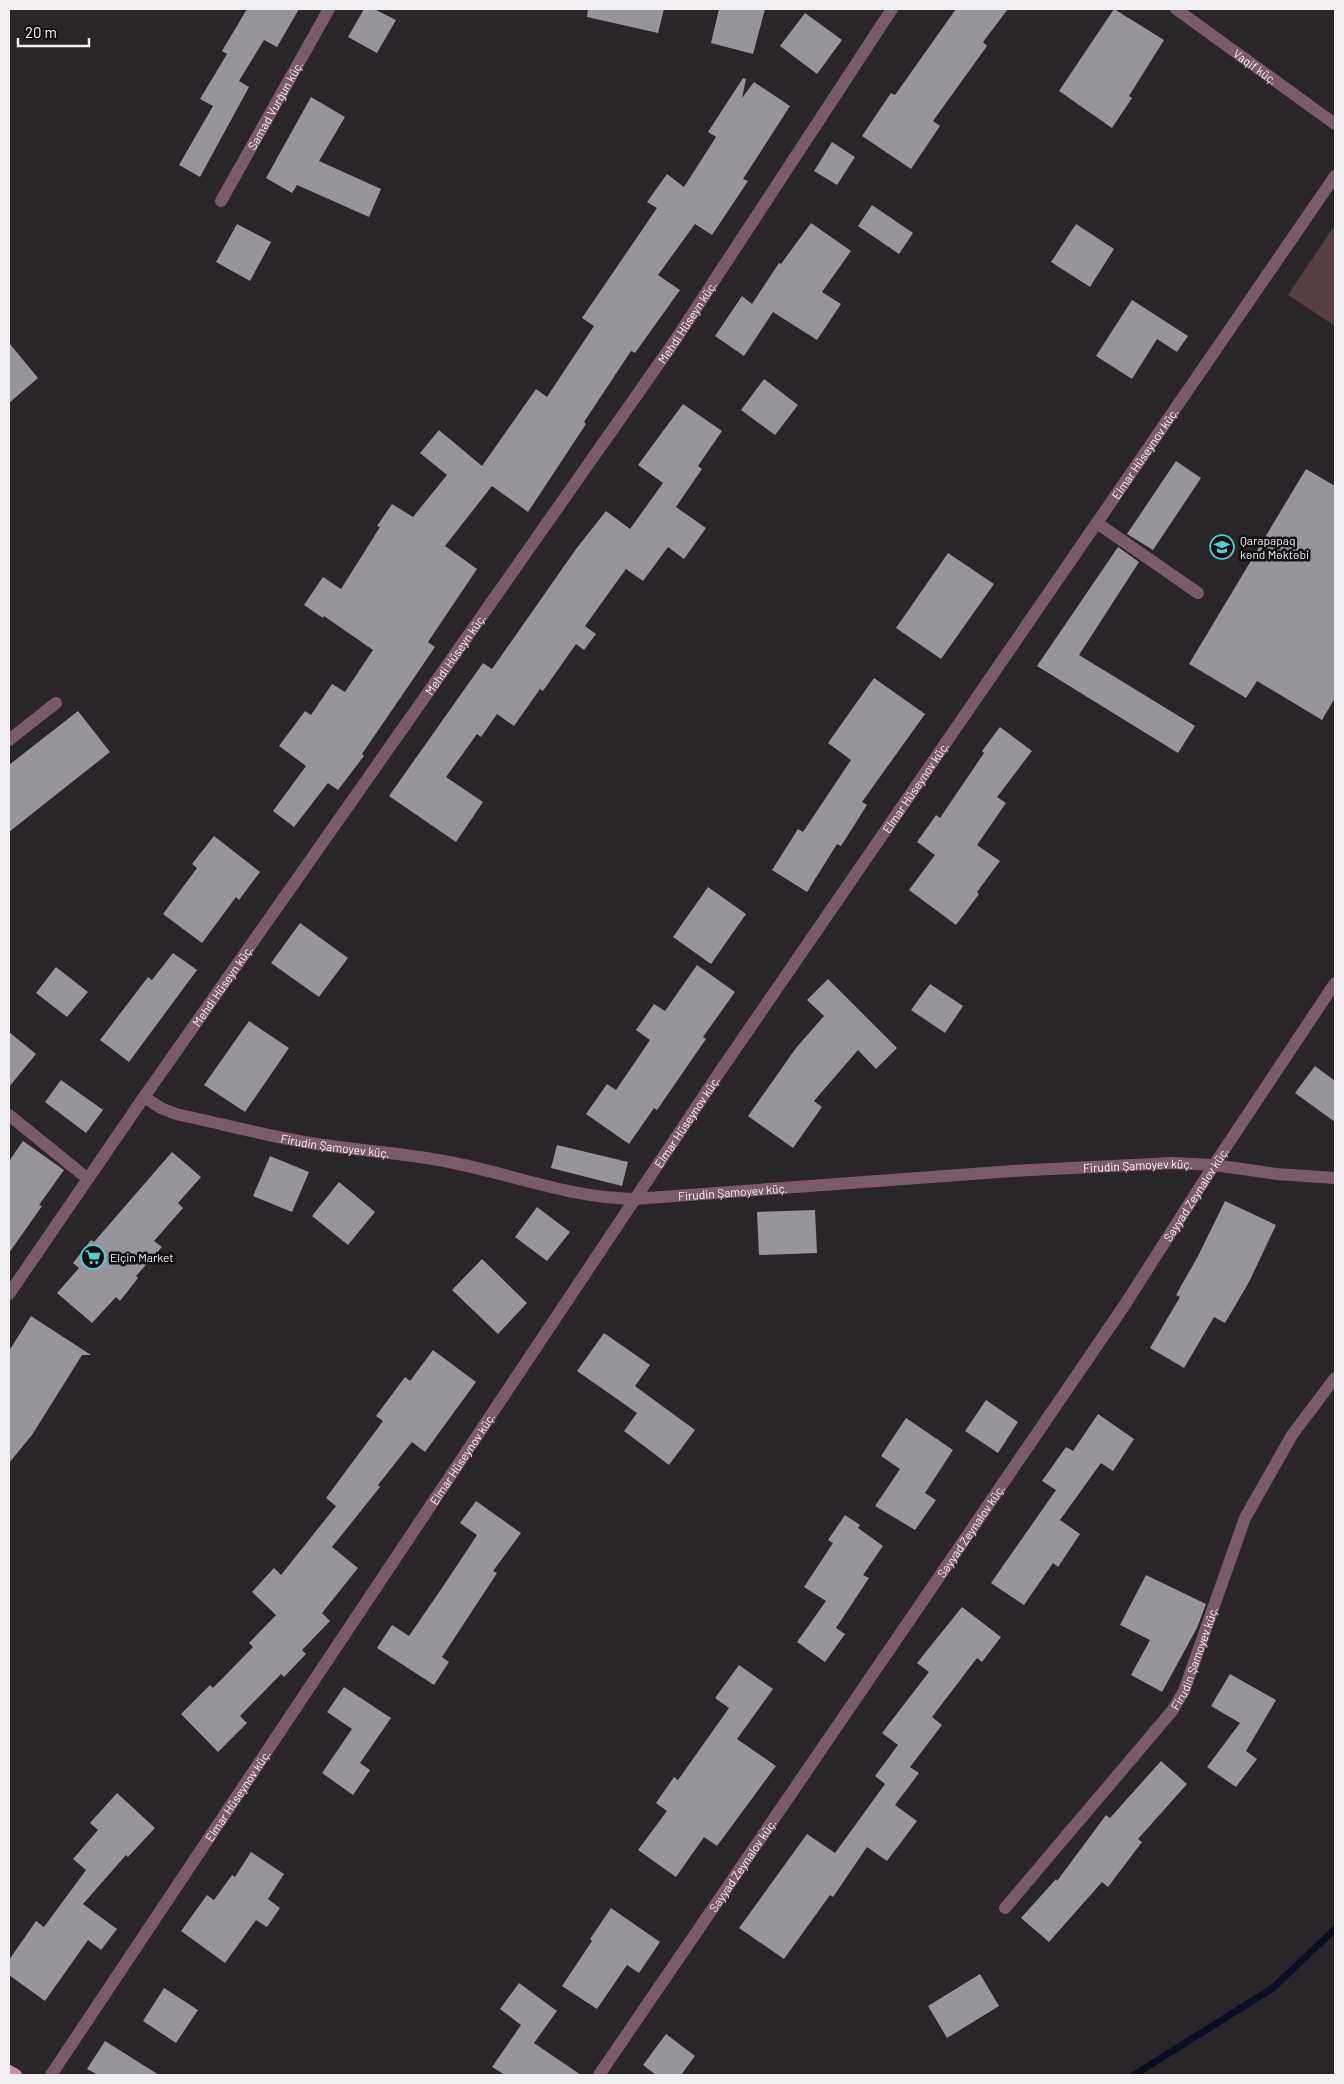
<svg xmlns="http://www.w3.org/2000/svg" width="1344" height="2084" viewBox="0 0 1344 2084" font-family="Barlow,sans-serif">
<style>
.green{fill:#563f41}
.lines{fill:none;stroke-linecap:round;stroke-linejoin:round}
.stream{stroke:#0a0e25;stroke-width:7}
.building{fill:#97959b}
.service{stroke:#7b5a69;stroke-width:12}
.minor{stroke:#7b5a69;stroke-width:12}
.primary{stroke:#cf8bab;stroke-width:12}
.labels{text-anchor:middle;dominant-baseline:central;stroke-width:5;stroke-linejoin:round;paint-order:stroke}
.street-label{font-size:12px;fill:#f2eff2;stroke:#110f11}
.poi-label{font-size:12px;fill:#f2eff2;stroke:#110f11;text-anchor:start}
</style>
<rect width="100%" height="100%" fill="#292529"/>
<!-- green -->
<path class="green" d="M 1335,225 L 1335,326 L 1288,295 Z"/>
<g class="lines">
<!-- stream -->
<path class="stream" d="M 1134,2075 L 1273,1988 L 1335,1929"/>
</g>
<!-- building -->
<g class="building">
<path d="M 247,9 L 299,9 L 277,47 L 264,40 L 239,81 L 249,87 L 200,177 L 179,165 L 213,106 L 200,99 L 227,54 L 222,51 Z"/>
<path d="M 364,9 L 374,9 L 396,20 L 377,53 L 348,37 Z"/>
<path d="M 588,9 L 664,9 L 658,33 L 587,17 Z"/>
<path d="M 719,9 L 765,9 L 753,54 L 711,43 Z"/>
<path d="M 956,9 L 1008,9 L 983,42 L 987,46 L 933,121 L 940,126 L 911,169 L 862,136 L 891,93 L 895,95 Z"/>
<path d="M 1114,9 L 1164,40 L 1129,96 L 1132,98 L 1112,128 L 1059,91 Z"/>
<path d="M 805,13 L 842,40 L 817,74 L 780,46 Z"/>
<path d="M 743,78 L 746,79 L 742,98 L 754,82 L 790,106 L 743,179 L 748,181 L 712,235 L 695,224 L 658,275 L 680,290 L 635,353 L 631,351 L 584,422 L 586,424 L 528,512 L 492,486 L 445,546 L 477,569 L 428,642 L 435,647 L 362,754 L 364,756 L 338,790 L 328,783 L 294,827 L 273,811 L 306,766 L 279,746 L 305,711 L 311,715 L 332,684 L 345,692 L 373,650 L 324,616 L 323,618 L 304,605 L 323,577 L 341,589 L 380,527 L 377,526 L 392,504 L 413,517 L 447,475 L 420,453 L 439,430 L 482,466 L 536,389 L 547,397 L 594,326 L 582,318 L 657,208 L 647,202 L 667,174 L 684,187 L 716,137 L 708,132 Z"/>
<path d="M 311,97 L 345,117 L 319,161 L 381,189 L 369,217 L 297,185 L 292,193 L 266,178 Z"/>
<path d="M 832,142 L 855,157 L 837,185 L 814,171 Z"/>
<path d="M 872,205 L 913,233 L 899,254 L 858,226 Z"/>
<path d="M 811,223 L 851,251 L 822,292 L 841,304 L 817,340 L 773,312 L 744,356 L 715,336 L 742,296 L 752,304 L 779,263 L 781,264 Z"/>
<path d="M 237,224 L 271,242 L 250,281 L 216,262 Z"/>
<path d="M 1076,224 L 1114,249 L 1090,287 L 1051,262 Z"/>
<path d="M 1132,300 L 1188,336 L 1177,352 L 1157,339 L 1132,379 L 1096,356 Z"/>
<path d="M 9,343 L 38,378 L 9,403 Z"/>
<path d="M 764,379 L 798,405 L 775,435 L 741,410 Z"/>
<path d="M 683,404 L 722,431 L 698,466 L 702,469 L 676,507 L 706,528 L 684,559 L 668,547 L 643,581 L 626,569 L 585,626 L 596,634 L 584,650 L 576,644 L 543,691 L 540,689 L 514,726 L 497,714 L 481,737 L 477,734 L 446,777 L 483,802 L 456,842 L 389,796 L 483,663 L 492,669 L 576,549 L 606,511 L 630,529 L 663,483 L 638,465 Z"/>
<path d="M 1176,461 L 1201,478 L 1153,550 L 1127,534 Z"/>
<path d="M 1306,469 L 1335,486 L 1335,698 L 1322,720 L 1257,681 L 1246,698 L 1189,664 Z"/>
<path d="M 1118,547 L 1139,562 L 1079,655 L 1195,726 L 1178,753 L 1037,666 Z"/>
<path d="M 948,553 L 994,584 L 941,659 L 896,628 Z"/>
<path d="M 874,678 L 925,714 L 862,802 L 867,805 L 841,846 L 837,844 L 807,892 L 772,870 L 798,829 L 803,832 L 851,760 L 828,743 Z"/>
<path d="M 78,711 L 110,752 L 9,832 L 9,765 Z"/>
<path d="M 1000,727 L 1032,751 L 997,797 L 1006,803 L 977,845 L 1000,861 L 977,892 L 979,894 L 956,925 L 909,890 L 935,855 L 917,842 L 936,815 L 940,818 L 984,753 L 982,751 Z"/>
<path d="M 214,836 L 260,872 L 239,900 L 236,897 L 202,943 L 163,914 L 197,868 L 192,864 Z"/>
<path d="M 708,887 L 746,914 L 711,964 L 673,937 Z"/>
<path d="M 300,923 L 348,958 L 319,997 L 271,963 Z"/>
<path d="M 173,953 L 197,970 L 129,1062 L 100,1040 L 148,977 L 152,980 Z"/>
<path d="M 697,965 L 735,992 L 703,1037 L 706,1039 L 657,1110 L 654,1108 L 629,1144 L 586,1114 L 607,1084 L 616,1090 L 650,1040 L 636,1030 L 654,1004 L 665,1011 Z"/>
<path d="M 56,967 L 88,992 L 67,1017 L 36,993 Z"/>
<path d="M 828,979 L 897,1048 L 876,1069 L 858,1050 L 814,1101 L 822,1107 L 793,1148 L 748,1116 L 796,1048 L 824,1016 L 807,1000 Z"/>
<path d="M 930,984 L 963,1006 L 945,1033 L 911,1010 Z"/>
<path d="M 249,1021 L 289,1048 L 245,1112 L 204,1085 Z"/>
<path d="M 9,1032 L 36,1054 L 9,1087 Z"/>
<path d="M 1315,1066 L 1335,1081 L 1335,1122 L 1295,1093 Z"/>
<path d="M 61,1080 L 103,1110 L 86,1133 L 45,1102 Z"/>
<path d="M 23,1141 L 64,1170 L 39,1205 L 42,1206 L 9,1253 L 9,1161 Z"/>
<path d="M 557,1145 L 628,1162 L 622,1186 L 551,1168 Z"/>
<path d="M 172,1152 L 201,1177 L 178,1203 L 183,1208 L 154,1241 L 162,1247 L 136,1276 L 138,1278 L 120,1301 L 116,1297 L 92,1323 L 57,1293 L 79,1268 L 73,1263 L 91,1240 L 94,1242 Z"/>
<path d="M 270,1156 L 309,1172 L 292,1212 L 253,1196 Z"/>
<path d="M 339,1182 L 375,1212 L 348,1245 L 312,1216 Z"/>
<path d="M 1225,1201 L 1276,1225 L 1249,1282 L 1225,1323 L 1214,1317 L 1184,1368 L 1150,1348 L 1180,1297 L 1176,1295 L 1198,1256 Z"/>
<path d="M 537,1207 L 570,1232 L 547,1261 L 515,1237 Z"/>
<path d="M 815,1210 L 817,1253 L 759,1255 L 757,1212 Z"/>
<path d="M 482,1259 L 527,1303 L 498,1334 L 452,1290 Z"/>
<path d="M 31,1316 L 91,1355 L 82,1355 L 32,1435 L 9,1463 L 9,1351 Z"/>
<path d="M 604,1333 L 650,1365 L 635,1386 L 695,1430 L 669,1465 L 624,1431 L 637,1413 L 577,1371 Z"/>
<path d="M 433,1350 L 476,1382 L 425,1452 L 412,1442 L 378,1485 L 380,1487 L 332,1547 L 358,1568 L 322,1613 L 330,1621 L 302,1650 L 306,1654 L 284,1677 L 281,1674 L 240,1716 L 247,1723 L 218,1752 L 181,1714 L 210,1685 L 213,1688 L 253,1647 L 249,1643 L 276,1615 L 252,1592 L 274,1568 L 281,1575 L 336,1506 L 326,1498 L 383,1421 L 376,1416 L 405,1377 L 410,1381 Z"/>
<path d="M 986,1400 L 1018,1422 L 998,1453 L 965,1431 Z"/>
<path d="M 1098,1414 L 1134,1439 L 1113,1471 L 1101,1463 L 1060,1520 L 1080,1534 L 1058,1567 L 1053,1563 L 1024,1605 L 991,1583 L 1056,1490 L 1042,1481 L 1066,1447 L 1073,1451 Z"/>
<path d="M 906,1418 L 953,1450 L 925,1493 L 936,1500 L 915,1530 L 875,1506 L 900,1469 L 881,1456 Z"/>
<path d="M 476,1501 L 521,1533 L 493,1571 L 497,1573 L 442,1657 L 449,1662 L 434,1685 L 377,1648 L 392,1625 L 409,1636 L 448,1579 L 477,1535 L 460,1523 Z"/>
<path d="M 845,1515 L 860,1525 L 858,1528 L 883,1546 L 863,1575 L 869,1578 L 836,1628 L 845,1634 L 825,1662 L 797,1642 L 826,1601 L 804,1587 L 833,1543 L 828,1540 Z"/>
<path d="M 1146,1575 L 1206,1604 L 1197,1628 L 1162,1692 L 1131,1675 L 1150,1640 L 1120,1625 Z"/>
<path d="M 962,1607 L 1001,1637 L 982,1662 L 977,1658 L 932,1717 L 942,1725 L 910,1767 L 919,1773 L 895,1805 L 917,1821 L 887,1861 L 867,1847 L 833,1897 L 830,1895 L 784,1959 L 739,1928 L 807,1834 L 835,1853 L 885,1784 L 875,1776 L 898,1745 L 882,1733 L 929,1672 L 917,1663 Z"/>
<path d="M 739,1665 L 773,1689 L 737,1739 L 776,1766 L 717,1846 L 704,1837 L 676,1877 L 638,1850 L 667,1811 L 656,1803 L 674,1777 L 678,1780 L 729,1708 L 715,1698 Z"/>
<path d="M 1230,1674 L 1276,1700 L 1246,1751 L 1257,1759 L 1236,1787 L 1207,1767 L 1240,1723 L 1211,1706 Z"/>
<path d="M 344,1687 L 391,1718 L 360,1763 L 370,1770 L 353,1795 L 322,1773 L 352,1729 L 327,1712 Z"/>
<path d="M 1161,1761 L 1187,1784 L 1138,1839 L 1142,1842 L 1108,1887 L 1102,1882 L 1049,1942 L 1021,1918 L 1056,1879 L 1057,1881 L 1106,1815 L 1110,1818 Z"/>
<path d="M 117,1793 L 155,1828 L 128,1857 L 126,1855 L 83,1904 L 117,1929 L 101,1950 L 88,1940 L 45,2001 L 9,1975 L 9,1960 L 36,1921 L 44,1927 L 86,1870 L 73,1859 L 98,1830 L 90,1823 Z"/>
<path d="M 251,1852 L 284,1874 L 268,1899 L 280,1908 L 267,1927 L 256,1920 L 225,1963 L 181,1931 L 207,1895 L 214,1900 L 232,1875 L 235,1877 Z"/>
<path d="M 611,1908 L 660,1942 L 639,1973 L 627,1965 L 597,2009 L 562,1986 L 592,1941 L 590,1939 Z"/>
<path d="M 980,1974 L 999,2006 L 947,2038 L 928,2006 Z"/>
<path d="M 519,1983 L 557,2011 L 534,2043 L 581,2075 L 505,2075 L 492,2067 L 521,2025 L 500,2009 Z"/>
<path d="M 164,1988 L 198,2010 L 176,2043 L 143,2021 Z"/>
<path d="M 666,2034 L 695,2056 L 681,2075 L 656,2075 L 643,2065 Z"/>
<path d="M 105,2041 L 159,2075 L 98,2075 L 87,2069 Z"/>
</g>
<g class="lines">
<!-- service -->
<g class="service">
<path d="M 1097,523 L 1198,593"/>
<path d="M 9,740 L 56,703"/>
</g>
<!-- minor -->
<g class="minor">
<path id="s1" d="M 1176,9 L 1335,124"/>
<path id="s2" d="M 221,201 L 329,9"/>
<path id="s3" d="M 144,1097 L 161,1108 L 176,1114 C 223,1124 270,1137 317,1144 C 361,1151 405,1153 449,1162 C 512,1174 569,1198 634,1199 L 1013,1171 L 1172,1163 L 1214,1165 L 1277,1174 L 1335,1178"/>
<path d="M 9,1115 L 88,1179"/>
<path id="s4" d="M 9,1294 L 144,1097 L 672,345 L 892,9"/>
<path id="s5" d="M 1005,1908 L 1172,1711 L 1184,1691 L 1245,1518 L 1292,1435 L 1335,1378"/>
<path id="s6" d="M 51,2075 L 721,1070 L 1335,176"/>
<path id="s7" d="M 599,2075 L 1124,1306 L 1214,1165 L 1335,983"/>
</g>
<!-- primary -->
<path class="primary" d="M 9,2071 L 16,2075"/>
</g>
<!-- icons -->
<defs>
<g id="school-ring" transform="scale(1.25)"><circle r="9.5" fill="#110f11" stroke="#51ccd1" stroke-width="1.5"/><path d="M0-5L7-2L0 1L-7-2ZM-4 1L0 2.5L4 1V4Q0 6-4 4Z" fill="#51ccd1"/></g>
<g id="supermarket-ring" transform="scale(1.25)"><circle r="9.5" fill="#110f11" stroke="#51ccd1" stroke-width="1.5"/><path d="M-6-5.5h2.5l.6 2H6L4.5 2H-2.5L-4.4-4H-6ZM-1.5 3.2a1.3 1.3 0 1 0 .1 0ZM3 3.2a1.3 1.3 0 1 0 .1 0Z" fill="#51ccd1"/></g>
</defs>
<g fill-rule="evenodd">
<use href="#school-ring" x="1222" y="547"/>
<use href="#supermarket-ring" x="93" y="1257"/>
</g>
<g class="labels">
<!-- street labels -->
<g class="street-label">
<text stroke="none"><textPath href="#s1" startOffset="98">Vaqif küç.</textPath></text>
<text stroke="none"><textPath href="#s2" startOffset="110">Səməd Vurğun küç.</textPath></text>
<text stroke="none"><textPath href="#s4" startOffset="1185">Mehdi Hüseyn küç.</textPath></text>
<text stroke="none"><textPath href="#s6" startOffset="1956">Elmar Hüseynov küç.</textPath></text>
<text stroke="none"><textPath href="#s4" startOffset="780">Mehdi Hüseyn küç.</textPath></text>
<text stroke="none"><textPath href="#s6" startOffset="1551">Elmar Hüseynov küç.</textPath></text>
<text stroke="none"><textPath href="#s4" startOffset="375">Mehdi Hüseyn küç.</textPath></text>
<text stroke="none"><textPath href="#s6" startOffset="1146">Elmar Hüseynov küç.</textPath></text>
<text stroke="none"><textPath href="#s3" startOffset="199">Firudin Şamoyev küç.</textPath></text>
<text stroke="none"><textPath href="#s3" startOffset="1008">Firudin Şamoyev küç.</textPath></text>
<text stroke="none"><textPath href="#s3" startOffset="602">Firudin Şamoyev küç.</textPath></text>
<text stroke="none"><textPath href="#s7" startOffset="1064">Səyyad Zeynalov küç.</textPath></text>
<text stroke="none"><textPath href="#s6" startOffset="741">Elmar Hüseynov küç.</textPath></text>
<text stroke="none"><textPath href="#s7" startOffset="659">Səyyad Zeynalov küç.</textPath></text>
<text stroke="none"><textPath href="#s5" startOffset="316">Firudin Şamoyev küç.</textPath></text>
<text stroke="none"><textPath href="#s6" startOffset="336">Elmar Hüseynov küç.</textPath></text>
<text stroke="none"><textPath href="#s7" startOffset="254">Səyyad Zeynalov küç.</textPath></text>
</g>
<!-- poi labels -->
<g class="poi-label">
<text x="1240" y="540">Qarapapaq<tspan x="1240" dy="14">kənd Məktəbi</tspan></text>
<text x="110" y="1257">Elçin Market</text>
</g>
</g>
<!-- border -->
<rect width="1344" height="2084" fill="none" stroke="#f2eff2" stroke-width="20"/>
<!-- scale -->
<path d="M18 38v8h71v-8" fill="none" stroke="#f2eff2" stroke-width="2.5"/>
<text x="25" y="38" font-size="15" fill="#f2eff2" stroke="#110f11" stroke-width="4" paint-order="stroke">20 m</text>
</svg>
